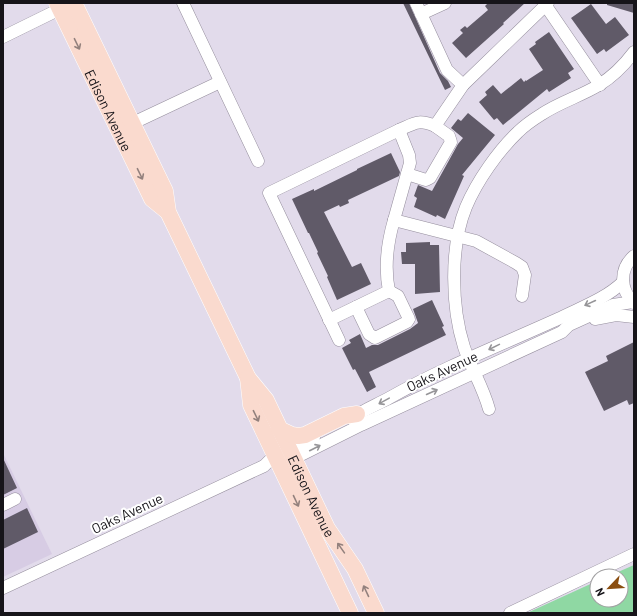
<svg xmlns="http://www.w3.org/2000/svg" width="637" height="616" viewBox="0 0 637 616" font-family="Barlow,sans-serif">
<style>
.built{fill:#d7cce4}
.green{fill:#8fd8a3}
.building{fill:#605a68}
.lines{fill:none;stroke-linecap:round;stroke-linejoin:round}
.minor-casing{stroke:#958e9d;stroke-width:13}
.major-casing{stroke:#fff;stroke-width:17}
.minor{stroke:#fff;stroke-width:12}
.major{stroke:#fadace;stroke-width:16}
.oneway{stroke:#93817d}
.oneway2{stroke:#969598}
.labels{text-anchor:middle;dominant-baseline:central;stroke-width:4;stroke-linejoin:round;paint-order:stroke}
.street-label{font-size:14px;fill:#161419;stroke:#fff}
</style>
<rect width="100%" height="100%" fill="#e2dbeb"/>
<!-- built -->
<path class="built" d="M 3,453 L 52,554 L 3,577 Z"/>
<!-- green -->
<path class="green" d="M 634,565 L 634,613 L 527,613 L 597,581 L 597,600 L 621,600 L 621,576 L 609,576 Z"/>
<!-- building -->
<g class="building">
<path d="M 403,3 L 409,3 L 440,73 L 448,81 L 451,87 L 445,90 Z"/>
<path d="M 488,3 L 525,3 L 503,23 L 504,24 L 466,58 L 452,43 L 463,33 L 460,30 L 465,26 L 467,28 L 488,10 L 485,6 Z"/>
<path d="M 607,3 L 634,3 L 634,13 L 607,5 Z"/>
<path d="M 591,4 L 606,24 L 615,17 L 629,35 L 606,52 L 604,49 L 597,54 L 571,18 Z"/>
<path d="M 549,32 L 574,69 L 568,73 L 571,78 L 549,92 L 547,89 L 503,125 L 497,118 L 494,120 L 479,102 L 487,95 L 485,92 L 493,85 L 501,94 L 521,78 L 524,82 L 526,80 L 526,81 L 543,70 L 529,49 L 536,44 L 535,42 Z"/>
<path d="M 468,113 L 495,135 L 462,175 L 464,176 L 445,219 L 437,215 L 436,217 L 414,207 L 417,198 L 414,196 L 418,185 L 432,191 L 458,144 L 463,138 L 451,128 L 458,119 L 461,121 Z"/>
<path d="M 391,153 L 400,172 L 399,176 L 348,200 L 349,203 L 340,207 L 339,205 L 324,212 L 352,267 L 361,263 L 371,284 L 337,300 L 327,277 L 328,276 L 317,253 L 318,252 L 309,233 L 308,233 L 292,199 L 314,189 L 314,191 L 357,170 L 357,169 Z"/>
<path d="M 430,242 L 430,245 L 439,245 L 440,292 L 415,294 L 415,264 L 402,264 L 401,252 L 406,252 L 406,243 Z"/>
<path d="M 432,300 L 444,326 L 442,327 L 446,335 L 369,372 L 376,387 L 367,392 L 355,369 L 353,370 L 342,348 L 351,343 L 349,340 L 360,334 L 366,348 L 372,345 L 378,345 L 410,329 L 418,323 L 413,309 Z"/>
<path d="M 634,342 L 634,403 L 629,405 L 627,400 L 604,411 L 585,372 L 608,361 L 606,356 Z"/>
<path d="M 3,458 L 17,488 L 3,495 Z"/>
<path d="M 27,508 L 38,532 L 3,549 L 3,520 Z"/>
</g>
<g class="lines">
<!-- minor casing -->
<g class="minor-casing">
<g id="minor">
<path d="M 183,3 L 258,161"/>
<path d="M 416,3 L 447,70 L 463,85 L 548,3"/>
<path d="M 546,6 L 600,85"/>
<path d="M 421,14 L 445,3"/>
<path d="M 3,37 L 66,6"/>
<path d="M 133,123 L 220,82"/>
<path d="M 399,130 C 415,123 418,119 435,126 L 463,85"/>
<path d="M 407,174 L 426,180 L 430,178 L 451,142 L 449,136 L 435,126"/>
<path d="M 634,256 C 619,269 620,290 634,303"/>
<path d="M 356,307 L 369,334 L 375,338 L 407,322 L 409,319 L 398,296 L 389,291"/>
<path d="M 595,319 L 616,315 L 634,317"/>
<path d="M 329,320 L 389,291 C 384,266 387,244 394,220"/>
<path d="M 339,340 L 269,193 L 399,130 L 409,155 L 410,163 L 394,220 L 476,241 L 516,263 L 522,267 L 525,275 L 522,296"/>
<path d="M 489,409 C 483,387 471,368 464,347 C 451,306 450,246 466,207 C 477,181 498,151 518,132 C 525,125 534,119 542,114 C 560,102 581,96 599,85 C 612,77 625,64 634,52"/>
<path d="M 352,419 C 362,410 377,405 389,398 C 444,367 503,344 560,318 C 582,307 605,299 623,282"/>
<path d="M 287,462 L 361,425 L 562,332 L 569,325 L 613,305 L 633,302"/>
<path d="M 3,505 L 15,499"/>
<path d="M 3,588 L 264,466 L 275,455 L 314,437"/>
<path d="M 510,613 L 634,554"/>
</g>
</g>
<!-- major casing -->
<g class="major-casing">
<g id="major">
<path id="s1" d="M 57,3 L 152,199 L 168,212"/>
<path id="s2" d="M 74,3 L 165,191 L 168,212 L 248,378 L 266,400 L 327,528 L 355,569 L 376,613"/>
<path d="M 248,378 L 251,405 L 350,613"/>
<path d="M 279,429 L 292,435 L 298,436 L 305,435 L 344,416 L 357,414"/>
</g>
</g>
<!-- minor -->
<use href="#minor" class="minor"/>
<!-- major -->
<use href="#major" class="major"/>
</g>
<!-- one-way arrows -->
<defs><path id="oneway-shaft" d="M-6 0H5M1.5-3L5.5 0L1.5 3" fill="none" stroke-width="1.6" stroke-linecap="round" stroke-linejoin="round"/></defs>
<g class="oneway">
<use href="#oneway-shaft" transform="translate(77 44) rotate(64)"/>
<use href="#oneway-shaft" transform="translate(140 174) rotate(64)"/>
<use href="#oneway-shaft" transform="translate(256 416) rotate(64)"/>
<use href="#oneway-shaft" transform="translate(296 501) rotate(65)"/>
<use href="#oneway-shaft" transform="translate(341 548) rotate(-125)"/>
<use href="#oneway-shaft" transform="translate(366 591) rotate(-115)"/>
</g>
<g class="oneway2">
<use href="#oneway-shaft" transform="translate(590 303) rotate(155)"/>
<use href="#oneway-shaft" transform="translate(494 347) rotate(154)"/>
<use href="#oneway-shaft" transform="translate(432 392) rotate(-24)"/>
<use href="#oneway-shaft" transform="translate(384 401) rotate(151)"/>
<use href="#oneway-shaft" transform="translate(315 448) rotate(-27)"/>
</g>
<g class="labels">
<!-- street labels -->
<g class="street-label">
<text stroke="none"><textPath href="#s1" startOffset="119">Edison Avenue</textPath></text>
<text transform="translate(442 371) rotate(-25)">Oaks Avenue</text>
<text stroke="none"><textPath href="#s2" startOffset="549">Edison Avenue</textPath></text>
<text transform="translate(127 513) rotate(-25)">Oaks Avenue</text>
</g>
</g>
<!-- border -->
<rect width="637" height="616" fill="none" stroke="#161419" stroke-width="8"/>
<!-- north arrow -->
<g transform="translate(609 588) rotate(245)"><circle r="19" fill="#ffffff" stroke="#a2a1a3"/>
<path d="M0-3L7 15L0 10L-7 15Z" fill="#8b4e10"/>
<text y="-6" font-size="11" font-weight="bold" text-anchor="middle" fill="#161419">N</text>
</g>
</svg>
